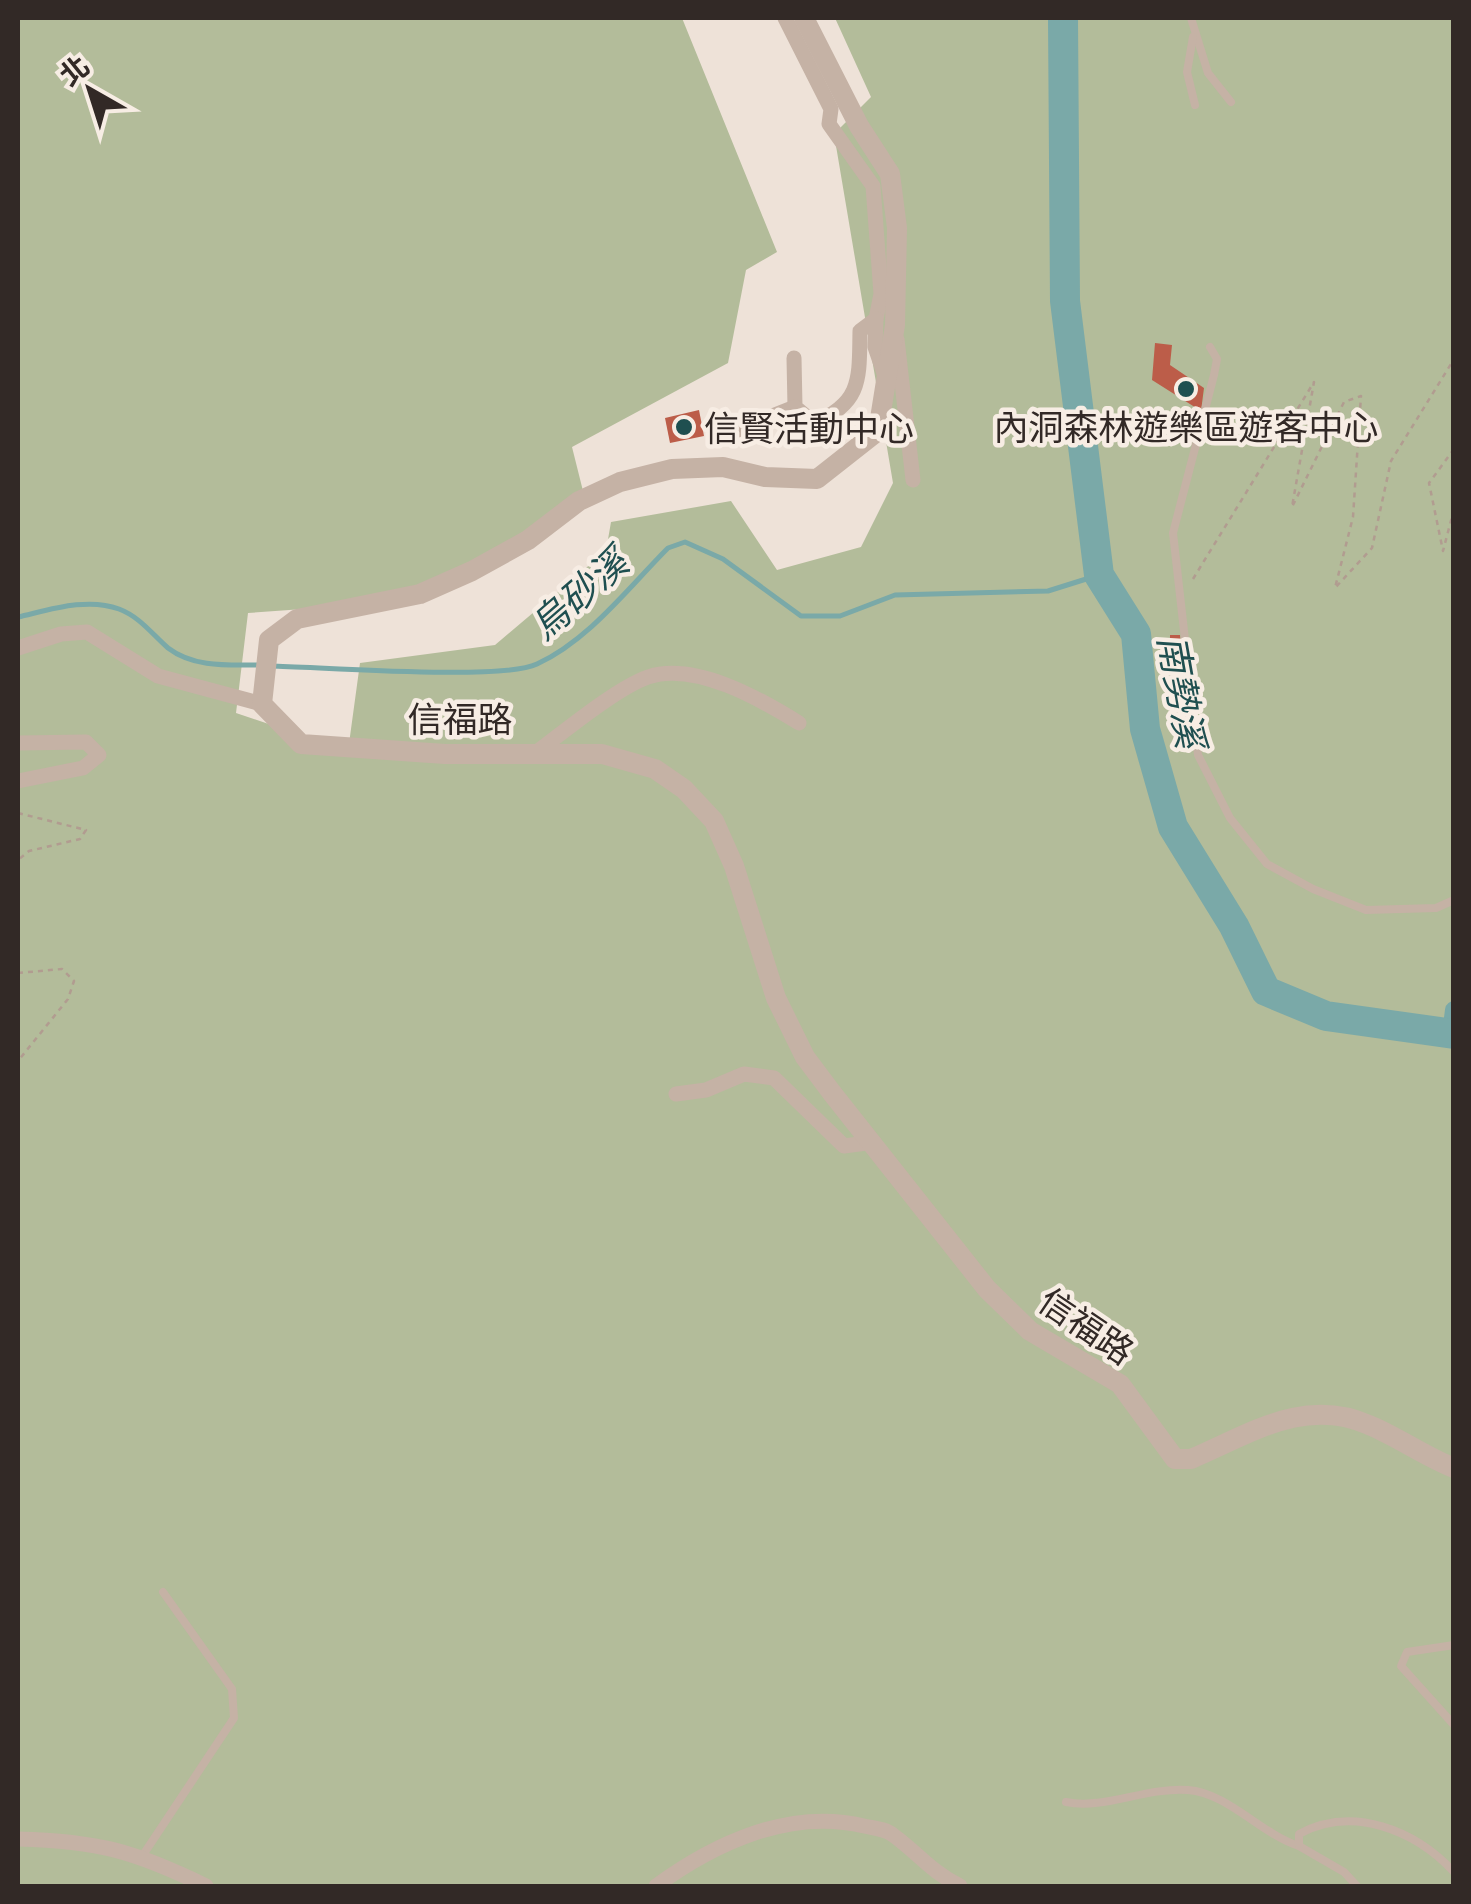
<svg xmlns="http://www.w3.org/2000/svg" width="1471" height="1904" viewBox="0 0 1471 1904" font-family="Lato,'Noto Sans TC',sans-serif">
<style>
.green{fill:#b3bc9a}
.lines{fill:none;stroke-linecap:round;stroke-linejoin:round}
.stream{stroke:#7aa9a8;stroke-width:5}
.canal{stroke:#7aa9a8;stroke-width:18}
.river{stroke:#7aa9a8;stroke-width:30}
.building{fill:#bc5d49}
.path{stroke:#b19c90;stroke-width:2.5;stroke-dasharray:5 5;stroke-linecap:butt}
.service{stroke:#c5b2a5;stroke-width:8}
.minor{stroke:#c5b2a5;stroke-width:15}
.tertiary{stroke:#c5b2a5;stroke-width:20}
.poi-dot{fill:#1f4f50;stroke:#f7ede4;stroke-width:4}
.labels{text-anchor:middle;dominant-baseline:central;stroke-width:9;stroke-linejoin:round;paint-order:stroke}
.poi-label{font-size:35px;fill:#322926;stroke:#f7ede4}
.street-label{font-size:35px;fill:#322926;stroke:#f7ede4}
.water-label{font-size:38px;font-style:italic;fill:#1f4f50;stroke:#f7ede4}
</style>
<rect width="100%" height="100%" fill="#eee2d8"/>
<!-- green -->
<path class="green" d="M 18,18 L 682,18 L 777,252 L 746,270 L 728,363 L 572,447 L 586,503 L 416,601 L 248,613 L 236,713 L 348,751 L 360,663 L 495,645 L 606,551 L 611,522 L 731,501 L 777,570 L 861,547 L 893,483 L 834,134 L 871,97 L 835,18 L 1453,18 L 1453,1886 L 18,1886 Z"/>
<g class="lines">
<!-- stream -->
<g class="stream">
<path d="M 18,617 C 49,610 87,597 119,609 C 140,617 152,634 168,648 C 194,668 229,665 260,665"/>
<path d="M 271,666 C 321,667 501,681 537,664 C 589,640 628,588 668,548 L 685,542 L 723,559 L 801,616 L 840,616 L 895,595 L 1048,591 L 1099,575"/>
</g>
<!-- canal -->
<path class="canal" d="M 1451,1034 L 1454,1010"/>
<!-- river -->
<path class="river" d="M 1063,18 L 1065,301 L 1099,575 L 1136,634 L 1145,729 L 1173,827 L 1234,926 L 1266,991 L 1326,1016 L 1454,1034"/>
</g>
<!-- building -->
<g class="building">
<path d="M 1155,343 L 1172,345 L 1170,365 L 1204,388 L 1201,411 L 1152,380 Z"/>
<path d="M 699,410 L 704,436 L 670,443 L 665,418 Z"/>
<path d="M 1170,635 L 1180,635 L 1181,645 L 1170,646 Z"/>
</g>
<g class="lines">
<!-- path -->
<g class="path">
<path d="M 1454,449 L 1429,483 L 1443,551 L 1454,509"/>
<path d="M 1193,579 L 1314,382 L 1292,507 L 1344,402 L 1361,396 L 1353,517 L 1335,588 L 1372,548 L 1391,461 L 1454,359"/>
<path d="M 18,813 L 86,830 L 80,839 L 29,851 L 18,860"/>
<path d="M 18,973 L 62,969 L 74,981 L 68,999 L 18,1061"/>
</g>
<!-- service -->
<g class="service">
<path d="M 1191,18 L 1208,73 L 1231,102"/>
<path d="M 1193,37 L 1187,72 L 1195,105"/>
<path d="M 1210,347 L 1217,359 L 1214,375 L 1173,533 L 1198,755 L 1230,818 L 1267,864 L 1313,889 L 1366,910 L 1436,908 L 1454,900"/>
<path d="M 1454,1645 L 1407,1652 L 1401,1666 L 1454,1725"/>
<path d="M 1066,1802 C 1104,1810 1146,1787 1188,1790 C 1228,1793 1261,1834 1299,1846"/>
<path d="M 143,1855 L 234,1718 L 232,1689 L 163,1592"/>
<path d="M 1357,1886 L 1344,1872 L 1299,1846 L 1299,1834 C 1353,1805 1415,1830 1454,1872"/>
</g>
<!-- minor -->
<g class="minor">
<path d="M 785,18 L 831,109 L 829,124 L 873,186 L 881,294 L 876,319"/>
<path d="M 897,339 L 913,480"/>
<path d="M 794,358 L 795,407 L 814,423 C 863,403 859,377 860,331 L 876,319 L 875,347 L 886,379"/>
<path d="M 720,437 L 795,407"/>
<path d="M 18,648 L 61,634 L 87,632 L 158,676 L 262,704"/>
<path d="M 18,743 L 86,742 L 99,755 L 83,768 L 18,781"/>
<path d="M 538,751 C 566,730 617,688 648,677 C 695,661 762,700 799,723"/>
<path d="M 676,1094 L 706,1090 L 744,1074 L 774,1078 L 844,1146 L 874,1142"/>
<path d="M 18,1839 C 98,1841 134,1851 206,1886"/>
<path d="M 656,1886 C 715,1843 790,1808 864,1826 C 874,1828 886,1829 893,1835 C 918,1853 930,1871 960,1886"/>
</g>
<!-- tertiary -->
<path class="tertiary" d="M 804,18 L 859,126 L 890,174 L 897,228 L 895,325 L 878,431 L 817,479 L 765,477 L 723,467 L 672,469 L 620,482 L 579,501 L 528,540 L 472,571 L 420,594 L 297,619 L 269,640 L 262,704 L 301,744 L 445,754 L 602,754 L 655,769 L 684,789 L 714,821 L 734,866 L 776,998 L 805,1057 L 832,1093 L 987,1289 L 1030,1331 L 1120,1384 L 1175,1459 L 1191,1459 C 1250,1434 1305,1396 1369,1425 C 1398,1437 1424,1456 1454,1468"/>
</g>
<!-- markers -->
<g class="poi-dot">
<circle cx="1186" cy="389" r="10"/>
<circle cx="684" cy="427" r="10"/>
</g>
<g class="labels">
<!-- poi labels -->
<g class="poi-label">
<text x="1186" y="426">內洞森林遊樂區遊客中心</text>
<text x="704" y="427" text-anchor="start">信賢活動中心</text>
</g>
<!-- street labels -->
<g class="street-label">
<text x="460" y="718">信福路</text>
<text transform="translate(1087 1325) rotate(34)">信福路</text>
</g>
<!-- water labels -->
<g class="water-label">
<text transform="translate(578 593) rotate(-41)">烏砂溪</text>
<text transform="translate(1183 691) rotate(80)">南勢溪</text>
</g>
</g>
<!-- border -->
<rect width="1471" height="1904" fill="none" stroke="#322926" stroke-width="40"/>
<!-- north arrow -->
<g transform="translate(90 90) rotate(321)" stroke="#f7ede4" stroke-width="8" paint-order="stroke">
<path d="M0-8L18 38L0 25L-18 38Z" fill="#322926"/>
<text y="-15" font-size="28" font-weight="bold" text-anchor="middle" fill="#322926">北</text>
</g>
</svg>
